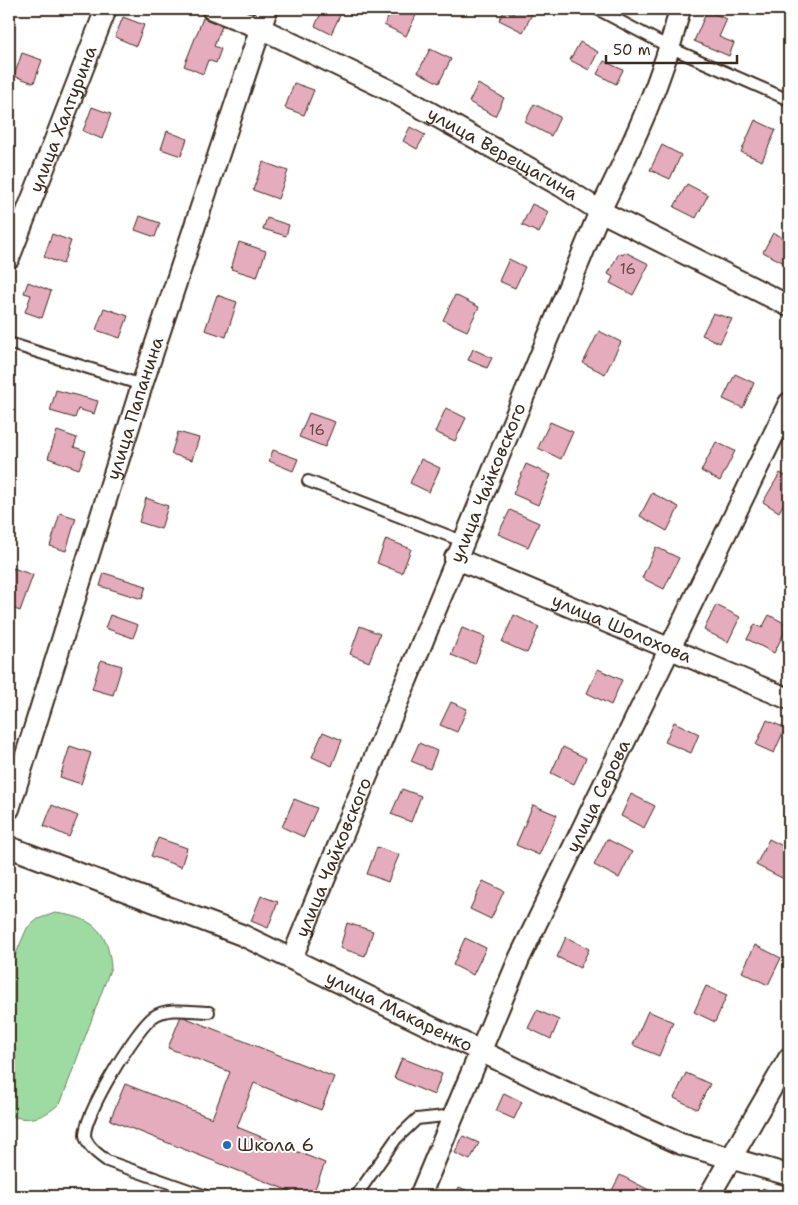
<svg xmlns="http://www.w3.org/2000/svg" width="798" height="1205" viewBox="0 0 798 1205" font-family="'Shantell Sans',sans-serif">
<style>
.green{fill:#9edba2;stroke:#6c8260}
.building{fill:#e5acbe;stroke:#3b2a1e}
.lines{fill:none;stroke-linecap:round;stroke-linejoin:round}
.lane-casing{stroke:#3b2a1e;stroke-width:14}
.street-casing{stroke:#3b2a1e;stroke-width:24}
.lane{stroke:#fff;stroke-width:10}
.street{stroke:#fff;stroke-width:20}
.poi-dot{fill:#1f6fb2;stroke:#fff;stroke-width:2}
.labels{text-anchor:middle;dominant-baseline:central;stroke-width:4;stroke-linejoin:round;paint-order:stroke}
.number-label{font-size:15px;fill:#664a46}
.street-label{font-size:18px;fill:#3b2a1e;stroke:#fff}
.poi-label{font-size:18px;fill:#3b2a1e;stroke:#fff;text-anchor:start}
</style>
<rect width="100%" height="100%" fill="#fff"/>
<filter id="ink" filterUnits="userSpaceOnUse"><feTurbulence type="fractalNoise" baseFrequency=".02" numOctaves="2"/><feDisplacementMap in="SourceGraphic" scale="10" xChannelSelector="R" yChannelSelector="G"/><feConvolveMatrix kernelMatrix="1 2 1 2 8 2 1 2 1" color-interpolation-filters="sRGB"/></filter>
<g filter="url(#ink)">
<!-- green -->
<path class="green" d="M 55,913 C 91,917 108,929 111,967 L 61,1102 C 46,1117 30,1123 9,1115 L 9,970 L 27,928 L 38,919 Z"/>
<!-- building -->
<g class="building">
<path d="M 323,9 L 343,9 L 331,34 L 315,26 Z"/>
<path d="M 393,9 L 419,9 L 406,36 L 384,25 Z"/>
<path d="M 515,9 L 534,10 L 523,32 L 499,20 L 505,10 L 513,14 Z"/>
<path d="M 707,11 L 727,19 L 719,37 L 734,43 L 729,56 L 694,41 Z"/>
<path d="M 123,17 L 144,25 L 136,46 L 115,37 Z"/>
<path d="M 203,18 L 222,26 L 214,46 L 221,49 L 216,63 L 208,60 L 203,74 L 184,66 Z"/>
<path d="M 580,42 L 598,52 L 589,70 L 570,60 Z"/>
<path d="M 430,49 L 451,59 L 439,83 L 418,72 Z"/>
<path d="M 22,53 L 42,60 L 34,83 L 14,76 Z"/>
<path d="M 604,61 L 623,70 L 616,84 L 597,74 Z"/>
<path d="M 294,83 L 314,90 L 304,115 L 285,108 Z"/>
<path d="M 478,84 L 504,98 L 495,116 L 469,102 Z"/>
<path d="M 534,104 L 560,117 L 551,136 L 525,122 Z"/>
<path d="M 92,107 L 111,114 L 102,139 L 83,131 Z"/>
<path d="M 755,120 L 776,130 L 762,161 L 741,152 Z"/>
<path d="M 410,127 L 425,135 L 417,149 L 403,141 Z"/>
<path d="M 167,131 L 187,139 L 181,156 L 161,149 Z"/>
<path d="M 662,145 L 681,155 L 670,179 L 650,170 Z"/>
<path d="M 263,162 L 288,171 L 278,199 L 253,190 Z"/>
<path d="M 687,184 L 708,195 L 696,218 L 674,207 Z"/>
<path d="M 532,204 L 549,212 L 539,233 L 522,225 Z"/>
<path d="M 140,216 L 160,223 L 155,237 L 135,230 Z"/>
<path d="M 267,218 L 289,225 L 286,236 L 263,229 Z"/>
<path d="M 773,233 L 789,241 L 789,258 L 786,264 L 763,252 Z"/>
<path d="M 52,234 L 71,241 L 63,264 L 44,257 Z"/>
<path d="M 239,242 L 266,251 L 257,277 L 231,269 Z"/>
<path d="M 625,252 L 649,264 L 633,295 L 610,283 L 613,277 L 608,274 L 619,253 L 623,255 Z"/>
<path d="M 509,259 L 525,267 L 515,288 L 499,281 Z"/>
<path d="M 28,282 L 51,291 L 42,318 L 25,312 L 31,295 L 24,293 Z"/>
<path d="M 217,295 L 237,302 L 226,337 L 205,330 Z"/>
<path d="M 455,295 L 479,307 L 467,331 L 443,320 Z"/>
<path d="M 104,308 L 128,316 L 120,338 L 96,330 Z"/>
<path d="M 713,313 L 732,319 L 720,343 L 702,335 Z"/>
<path d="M 599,331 L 621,342 L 605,374 L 583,363 Z"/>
<path d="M 473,349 L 492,358 L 487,368 L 468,360 Z"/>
<path d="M 735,374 L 754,383 L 743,408 L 723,399 Z"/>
<path d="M 56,390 L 98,401 L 94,414 L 78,409 L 75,418 L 50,411 Z"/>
<path d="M 446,408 L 466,418 L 455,441 L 435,432 Z"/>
<path d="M 309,413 L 335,422 L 325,447 L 299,437 Z"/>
<path d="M 550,422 L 573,432 L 561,459 L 538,448 Z"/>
<path d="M 57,431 L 77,438 L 74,447 L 86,451 L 79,469 L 48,458 Z"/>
<path d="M 178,432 L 199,438 L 192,460 L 171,454 Z"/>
<path d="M 716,442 L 735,451 L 720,481 L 701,471 Z"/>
<path d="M 273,450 L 298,459 L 293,471 L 269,461 Z"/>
<path d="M 421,459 L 440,468 L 429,492 L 410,483 Z"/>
<path d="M 526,464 L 551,475 L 538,505 L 513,494 Z"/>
<path d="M 780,473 L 789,478 L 789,494 L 779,512 L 763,502 Z"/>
<path d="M 652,493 L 679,507 L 667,531 L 640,516 Z"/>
<path d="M 146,498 L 168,506 L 161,529 L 139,522 Z"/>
<path d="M 510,510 L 539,523 L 528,547 L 498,534 Z"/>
<path d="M 60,513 L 76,518 L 66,551 L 50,546 Z"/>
<path d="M 386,539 L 411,549 L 402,573 L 377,563 Z"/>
<path d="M 656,547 L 679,558 L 664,589 L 642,578 Z"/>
<path d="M 13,568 L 33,575 L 20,611 L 9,607 L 9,580 Z"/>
<path d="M 104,573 L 146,586 L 142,599 L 100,586 Z"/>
<path d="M 716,605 L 740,617 L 728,642 L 704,630 Z"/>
<path d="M 110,615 L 138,625 L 133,638 L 105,628 Z"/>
<path d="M 514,615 L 539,627 L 527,653 L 502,642 Z"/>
<path d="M 769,615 L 788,625 L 774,653 L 747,639 L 755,624 L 762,628 Z"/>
<path d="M 360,626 L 380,634 L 369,662 L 350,654 Z"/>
<path d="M 462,628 L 485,637 L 475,664 L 451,655 Z"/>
<path d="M 101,660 L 122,666 L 113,695 L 92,689 Z"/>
<path d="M 598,669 L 622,680 L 611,705 L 587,693 Z"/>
<path d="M 451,702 L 467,709 L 457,732 L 440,725 Z"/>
<path d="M 767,720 L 785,728 L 774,753 L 756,745 Z"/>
<path d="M 674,722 L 699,734 L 691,753 L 665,742 Z"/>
<path d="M 323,732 L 342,740 L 332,766 L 312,757 Z"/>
<path d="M 419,743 L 437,751 L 430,769 L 411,761 Z"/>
<path d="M 70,746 L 91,753 L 81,784 L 60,777 Z"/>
<path d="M 563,747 L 586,758 L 574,784 L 551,773 Z"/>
<path d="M 402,789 L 421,796 L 411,822 L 391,814 Z"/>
<path d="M 631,794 L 655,806 L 644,828 L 621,816 Z"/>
<path d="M 294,799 L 317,808 L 304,837 L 282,827 Z"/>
<path d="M 52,805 L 78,816 L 69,837 L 44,826 Z"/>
<path d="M 533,805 L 557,815 L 539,855 L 516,845 Z"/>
<path d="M 158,838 L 187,848 L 181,867 L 151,856 Z"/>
<path d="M 607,839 L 632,852 L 619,878 L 594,865 Z"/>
<path d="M 769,839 L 789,849 L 789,869 L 784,879 L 756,865 Z"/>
<path d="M 377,847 L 399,855 L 388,882 L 367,874 Z"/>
<path d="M 483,881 L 504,891 L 491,919 L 470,909 Z"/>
<path d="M 261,896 L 278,902 L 268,928 L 251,921 Z"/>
<path d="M 347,923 L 373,931 L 365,956 L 340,948 Z"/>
<path d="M 566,937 L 589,949 L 580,968 L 557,957 Z"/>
<path d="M 465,938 L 486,948 L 473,975 L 453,965 Z"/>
<path d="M 755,945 L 781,958 L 768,985 L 742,972 Z"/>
<path d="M 706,986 L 727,995 L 715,1022 L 694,1012 Z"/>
<path d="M 537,1010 L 559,1020 L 551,1039 L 528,1028 Z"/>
<path d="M 648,1011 L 673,1022 L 659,1056 L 633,1045 Z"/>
<path d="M 181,1016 L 334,1077 L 321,1110 L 254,1083 L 237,1127 L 325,1163 L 312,1196 L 302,1196 L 110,1120 L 125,1084 L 212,1118 L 230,1072 L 168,1048 Z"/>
<path d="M 402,1058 L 442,1074 L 434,1095 L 394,1078 Z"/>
<path d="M 686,1073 L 710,1084 L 697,1109 L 674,1098 Z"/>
<path d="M 504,1093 L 522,1102 L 514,1119 L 496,1111 Z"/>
<path d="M 463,1136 L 479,1143 L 470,1160 L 455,1153 Z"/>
<path d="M 620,1175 L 649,1190 L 646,1196 L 609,1196 Z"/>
<path d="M 459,1187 L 480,1196 L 455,1196 Z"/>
<path d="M 763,1188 L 778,1196 L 759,1196 Z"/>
</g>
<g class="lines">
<!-- lane casing -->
<g class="lane-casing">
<g id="lane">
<path d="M 597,9 L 671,48 L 789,100"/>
<path d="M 9,343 L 142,385"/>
<path d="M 308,481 L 462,541"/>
<path d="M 206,1196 L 107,1161 C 99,1155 86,1146 85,1135 C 85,1113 135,1031 153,1017 C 168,1006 192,1012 209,1012"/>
<path d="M 356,1196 L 396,1139 L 417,1119 L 454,1115"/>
</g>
</g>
<!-- street casing -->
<g class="street-casing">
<g id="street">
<path id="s1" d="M 212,9 L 260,28 L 395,93 L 561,186 L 600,211 L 789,306"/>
<path id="s2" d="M 9,258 L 106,9"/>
<path id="s3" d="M 455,558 L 789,699"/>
<path id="s4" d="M 9,809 L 142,385 L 267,9"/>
<path id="s5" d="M 9,847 L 242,935 L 550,1085 L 681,1144 L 789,1175"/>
<path id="s6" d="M 292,958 L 600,211 C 632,146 663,80 680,9"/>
<path id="s7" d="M 420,1196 L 519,959 L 789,403"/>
<path d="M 709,1196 L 789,1058"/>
</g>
</g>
<!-- lane -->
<use href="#lane" class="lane"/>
<!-- street -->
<use href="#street" class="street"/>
</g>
</g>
<!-- markers -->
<circle class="poi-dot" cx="227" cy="1145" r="5"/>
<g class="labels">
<!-- number labels -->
<g class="number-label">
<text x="628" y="269">16</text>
<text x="317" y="430">16</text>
</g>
<!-- street labels -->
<g class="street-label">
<text stroke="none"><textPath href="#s2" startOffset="149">улица Халтурина</textPath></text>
<text stroke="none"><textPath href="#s1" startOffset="325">улица Верещагина</textPath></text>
<text stroke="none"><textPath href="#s4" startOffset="420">улица Папанина</textPath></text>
<text stroke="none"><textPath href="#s6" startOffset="514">улица Чайковского</textPath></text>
<text stroke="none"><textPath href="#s3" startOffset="181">улица Шолохова</textPath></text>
<text stroke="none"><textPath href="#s7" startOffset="438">улица Серова</textPath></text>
<text stroke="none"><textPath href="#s6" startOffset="109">улица Чайковского</textPath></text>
<text stroke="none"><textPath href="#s5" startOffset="424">улица Макаренко</textPath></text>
</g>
<!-- poi labels -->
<g class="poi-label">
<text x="237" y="1145">Школа 6</text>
</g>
</g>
<!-- margin -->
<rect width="798" height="1205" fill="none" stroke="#fff" stroke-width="30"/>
<rect x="15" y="15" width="768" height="1175" fill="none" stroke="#3b2a1e" stroke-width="2" filter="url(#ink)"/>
<!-- scale -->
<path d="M606 55v8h131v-8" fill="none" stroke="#3b2a1e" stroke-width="2.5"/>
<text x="613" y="55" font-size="15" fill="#3b2a1e" stroke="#ffffff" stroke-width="4" paint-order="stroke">50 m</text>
</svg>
